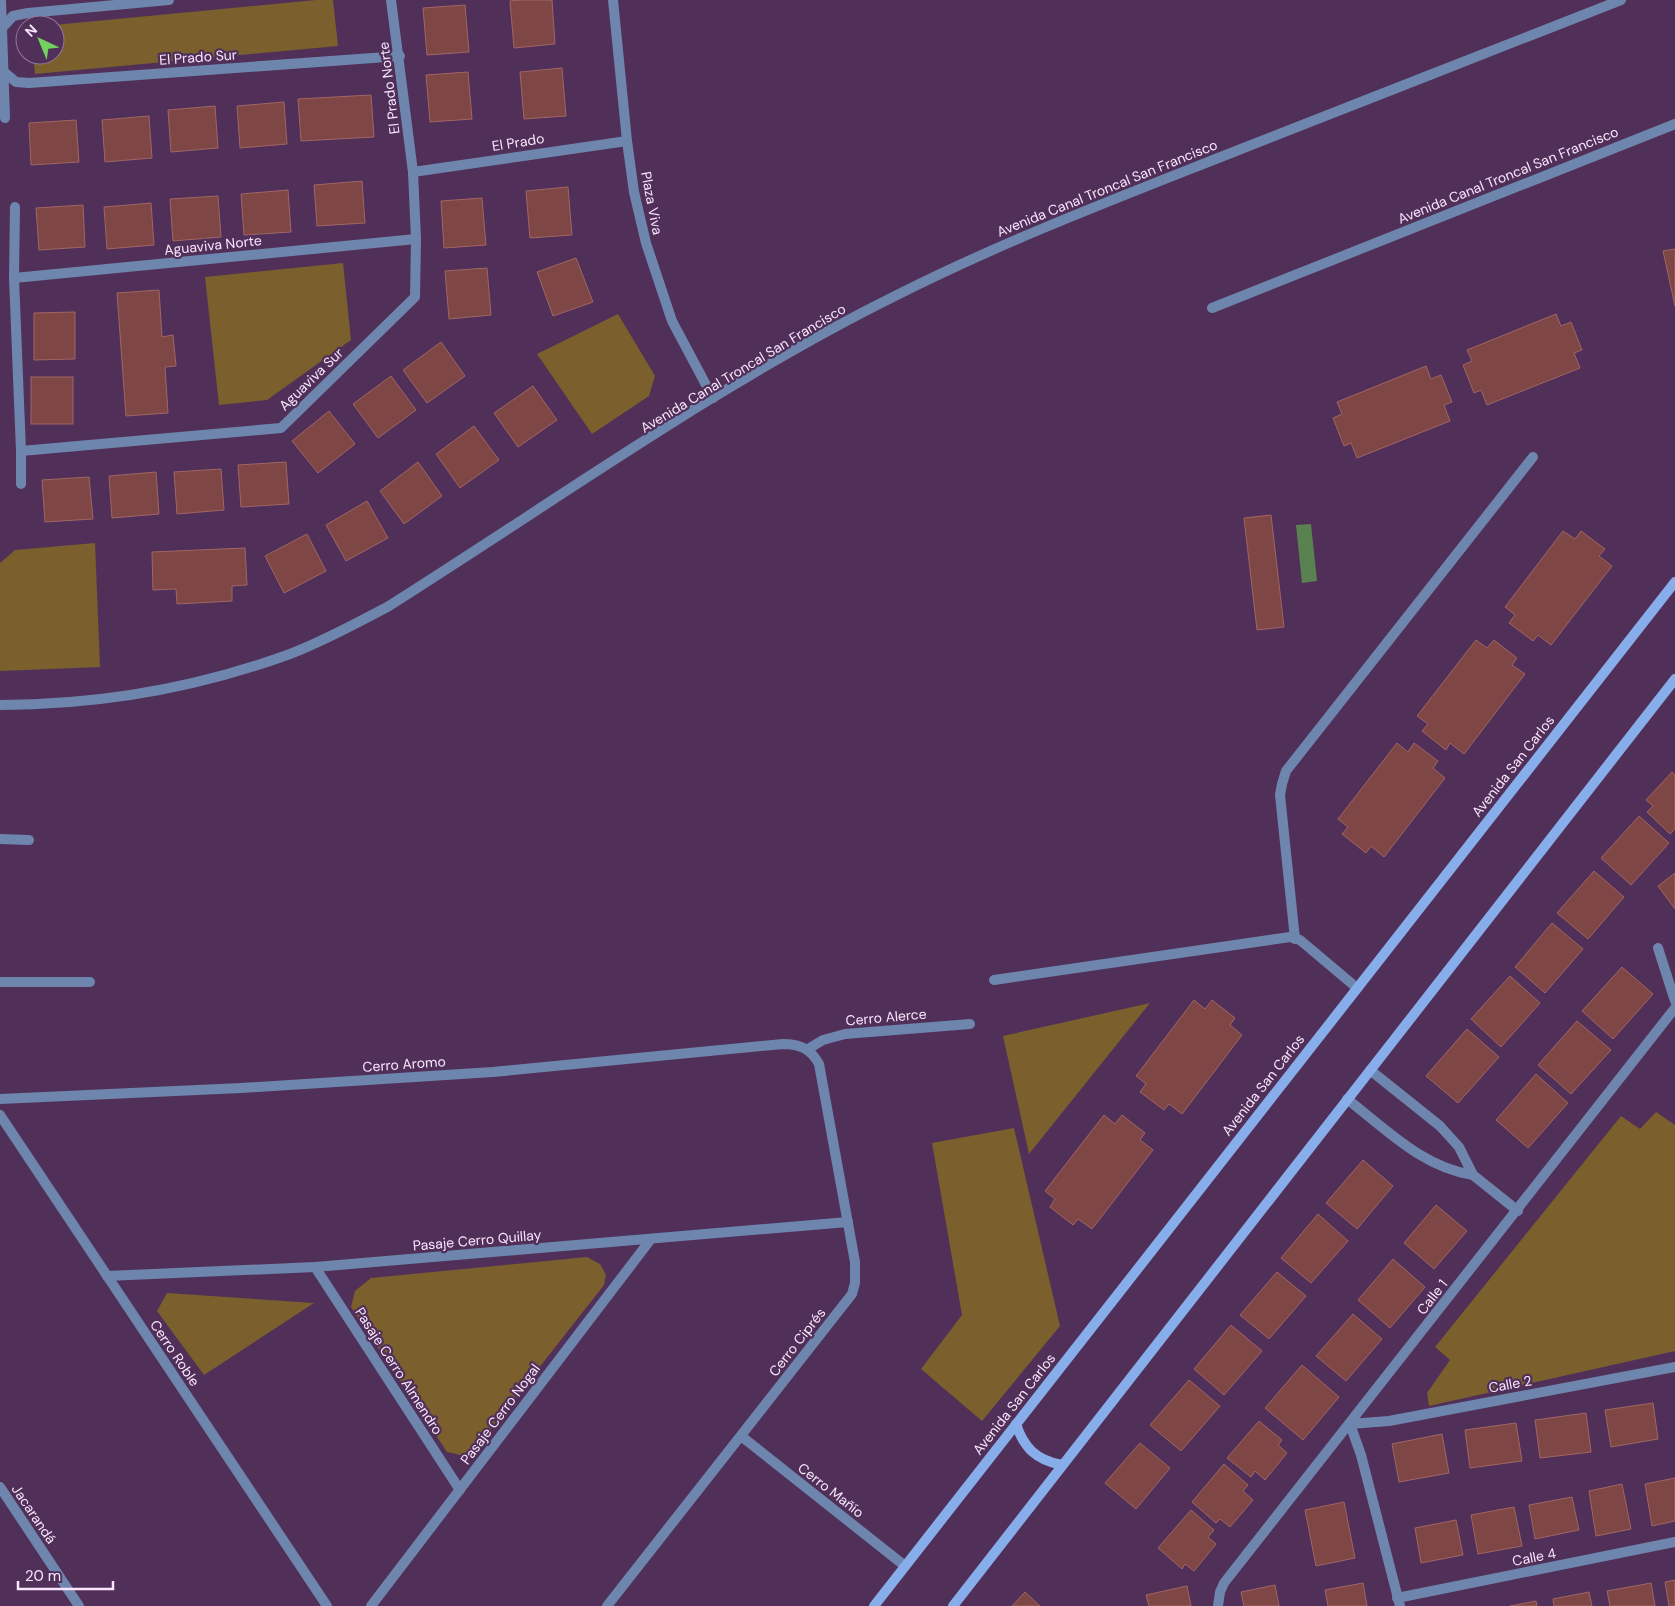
<svg xmlns="http://www.w3.org/2000/svg" width="1675" height="1606" viewBox="0 0 1675 1606" font-family="'DM Sans',sans-serif">
<style>
.green{fill:#7b5f2d}
.water{fill:#5a8251}
.building{fill:#7f4646;stroke:#a16565}
.lines{fill:none;stroke-linecap:round;stroke-linejoin:round}
.service{stroke:#6e86ad;stroke-width:10}
.minor{stroke:#6e86ad;stroke-width:10}
.tertiary{stroke:#6e86ad;stroke-width:10}
.secondary{stroke:#87adeb;stroke-width:10}
.labels{text-anchor:middle;dominant-baseline:central;stroke-width:4.5;stroke-linejoin:round;paint-order:stroke}
.street-label{font-size:14px;fill:#f9e5fe;stroke:#503058}
</style>
<rect width="100%" height="100%" fill="#503058"/>
<!-- green -->
<g class="green">
<path d="M 316,0 L 333,0 L 338,46 L 35,74 L 33,55 L 55,55 L 55,25 L 54,25 Z"/>
<path d="M 343,263 L 351,340 L 267,400 L 219,405 L 205,277 Z"/>
<path d="M 618,314 L 655,376 L 649,396 L 592,434 L 537,354 Z"/>
<path d="M 95,543 L 100,667 L 0,671 L 0,563 L 15,550 Z"/>
<path d="M 1150,1003 L 1029,1154 L 1003,1036 Z"/>
<path d="M 1656,1112 L 1675,1125 L 1675,1351 L 1429,1406 L 1427,1393 L 1450,1360 L 1435,1347 L 1621,1116 L 1640,1129 Z"/>
<path d="M 1014,1128 L 1060,1326 L 982,1421 L 921,1369 L 962,1315 L 932,1143 Z"/>
<path d="M 587,1257 L 600,1264 L 606,1275 L 604,1285 L 469,1457 L 447,1452 L 351,1307 L 355,1291 L 371,1278 Z"/>
<path d="M 167,1293 L 314,1303 L 204,1375 L 157,1311 Z"/>
</g>
<!-- water -->
<path class="water" d="M 1311,524 L 1317,581 L 1302,583 L 1296,525 Z"/>
<!-- building -->
<g class="building">
<path d="M 520,0 L 552,0 L 555,44 L 514,48 L 510,1 Z"/>
<path d="M 465,5 L 469,52 L 427,55 L 423,8 Z"/>
<path d="M 562,68 L 566,116 L 524,119 L 520,72 Z"/>
<path d="M 468,72 L 472,119 L 430,122 L 426,75 Z"/>
<path d="M 371,95 L 374,137 L 301,141 L 298,99 Z"/>
<path d="M 284,102 L 287,144 L 240,148 L 237,106 Z"/>
<path d="M 215,106 L 218,148 L 171,152 L 168,110 Z"/>
<path d="M 149,116 L 152,158 L 105,162 L 102,120 Z"/>
<path d="M 76,120 L 79,162 L 31,165 L 29,123 Z"/>
<path d="M 362,181 L 365,223 L 317,226 L 314,185 Z"/>
<path d="M 568,187 L 572,235 L 530,238 L 526,191 Z"/>
<path d="M 288,190 L 291,232 L 244,235 L 241,194 Z"/>
<path d="M 218,196 L 221,237 L 173,241 L 170,199 Z"/>
<path d="M 482,198 L 486,245 L 444,248 L 441,201 Z"/>
<path d="M 151,203 L 154,245 L 107,249 L 104,207 Z"/>
<path d="M 83,205 L 85,247 L 39,250 L 36,208 Z"/>
<path d="M 1675,249 L 1675,306 L 1663,251 Z"/>
<path d="M 576,258 L 593,302 L 553,316 L 537,272 Z"/>
<path d="M 487,268 L 491,315 L 449,319 L 445,271 Z"/>
<path d="M 159,290 L 162,337 L 173,335 L 176,366 L 165,367 L 168,413 L 126,416 L 117,293 Z"/>
<path d="M 75,312 L 75,359 L 34,360 L 34,313 Z"/>
<path d="M 1556,314 L 1561,326 L 1571,322 L 1582,350 L 1574,353 L 1580,368 L 1487,405 L 1481,390 L 1474,393 L 1463,365 L 1472,361 L 1467,350 Z"/>
<path d="M 441,342 L 465,376 L 427,403 L 403,370 Z"/>
<path d="M 1426,366 L 1431,379 L 1441,375 L 1452,402 L 1444,405 L 1450,421 L 1357,458 L 1351,443 L 1344,446 L 1333,418 L 1342,414 L 1337,402 Z"/>
<path d="M 391,376 L 416,410 L 378,438 L 353,404 Z"/>
<rect x="31" y="377" width="42" height="47"/>
<path d="M 533,386 L 557,420 L 518,447 L 494,413 Z"/>
<path d="M 329,411 L 355,444 L 318,473 L 292,441 Z"/>
<path d="M 474,426 L 499,460 L 460,488 L 436,454 Z"/>
<path d="M 286,462 L 289,504 L 241,507 L 238,465 Z"/>
<path d="M 418,462 L 442,496 L 404,524 L 380,491 Z"/>
<path d="M 221,469 L 224,510 L 177,514 L 174,472 Z"/>
<path d="M 156,472 L 159,514 L 112,518 L 109,476 Z"/>
<path d="M 89,477 L 93,519 L 45,522 L 42,480 Z"/>
<path d="M 367,501 L 388,538 L 346,561 L 326,525 Z"/>
<path d="M 1271,515 L 1284,627 L 1257,630 L 1244,518 Z"/>
<path d="M 1563,531 L 1575,539 L 1581,531 L 1605,549 L 1599,556 L 1612,566 L 1551,645 L 1538,635 L 1533,641 L 1509,623 L 1515,615 L 1505,607 Z"/>
<path d="M 307,534 L 326,571 L 284,593 L 265,556 Z"/>
<path d="M 245,548 L 247,585 L 232,586 L 232,601 L 177,604 L 176,589 L 153,590 L 152,552 Z"/>
<path d="M 1476,640 L 1487,648 L 1494,640 L 1517,658 L 1512,665 L 1525,674 L 1464,754 L 1450,743 L 1446,750 L 1422,731 L 1428,724 L 1417,716 Z"/>
<path d="M 1397,743 L 1408,752 L 1414,743 L 1438,761 L 1433,768 L 1445,778 L 1384,857 L 1371,846 L 1366,853 L 1342,834 L 1348,827 L 1338,819 Z"/>
<path d="M 1672,772 L 1675,775 L 1675,829 L 1670,834 L 1647,812 L 1653,806 L 1646,800 Z"/>
<path d="M 1639,816 L 1669,843 L 1631,885 L 1601,858 Z"/>
<path d="M 1594,871 L 1624,897 L 1588,939 L 1557,913 Z"/>
<path d="M 1675,873 L 1675,909 L 1658,886 Z"/>
<path d="M 1552,923 L 1583,949 L 1545,993 L 1515,967 Z"/>
<path d="M 1622,967 L 1653,994 L 1613,1039 L 1582,1011 Z"/>
<path d="M 1510,976 L 1540,1003 L 1501,1047 L 1471,1019 Z"/>
<path d="M 1194,1000 L 1205,1009 L 1212,1000 L 1235,1018 L 1230,1025 L 1242,1035 L 1182,1114 L 1169,1104 L 1164,1110 L 1140,1092 L 1146,1084 L 1136,1076 Z"/>
<path d="M 1577,1021 L 1611,1050 L 1571,1094 L 1538,1065 Z"/>
<path d="M 1467,1029 L 1499,1057 L 1458,1103 L 1426,1076 Z"/>
<path d="M 1536,1074 L 1568,1103 L 1528,1148 L 1496,1120 Z"/>
<path d="M 1104,1115 L 1115,1124 L 1122,1115 L 1145,1133 L 1140,1140 L 1153,1150 L 1092,1229 L 1078,1219 L 1073,1225 L 1050,1207 L 1055,1199 L 1045,1191 Z"/>
<path d="M 1363,1160 L 1393,1186 L 1357,1229 L 1326,1203 Z"/>
<path d="M 1436,1205 L 1467,1231 L 1434,1269 L 1404,1243 Z"/>
<path d="M 1318,1214 L 1348,1241 L 1311,1283 L 1281,1258 Z"/>
<path d="M 1393,1259 L 1425,1287 L 1390,1328 L 1358,1300 Z"/>
<path d="M 1277,1272 L 1306,1296 L 1269,1339 L 1240,1315 Z"/>
<path d="M 1353,1314 L 1382,1339 L 1346,1381 L 1316,1356 Z"/>
<path d="M 1231,1325 L 1262,1351 L 1224,1395 L 1194,1369 Z"/>
<path d="M 1302,1365 L 1339,1397 L 1303,1440 L 1265,1408 Z"/>
<path d="M 1189,1380 L 1220,1406 L 1181,1451 L 1150,1425 Z"/>
<path d="M 1653,1403 L 1658,1439 L 1611,1447 L 1605,1410 Z"/>
<path d="M 1586,1413 L 1591,1452 L 1540,1458 L 1535,1420 Z"/>
<path d="M 1259,1421 L 1282,1440 L 1278,1445 L 1287,1453 L 1265,1480 L 1255,1471 L 1251,1477 L 1227,1458 Z"/>
<path d="M 1516,1423 L 1522,1461 L 1470,1468 L 1465,1430 Z"/>
<path d="M 1442,1434 L 1449,1473 L 1399,1482 L 1392,1444 Z"/>
<path d="M 1140,1443 L 1170,1468 L 1136,1509 L 1105,1483 Z"/>
<path d="M 1224,1464 L 1248,1485 L 1243,1491 L 1253,1500 L 1230,1527 L 1220,1519 L 1216,1523 L 1192,1502 Z"/>
<path d="M 1675,1478 L 1675,1521 L 1652,1526 L 1645,1484 Z"/>
<path d="M 1622,1484 L 1631,1529 L 1596,1536 L 1589,1491 Z"/>
<path d="M 1572,1497 L 1579,1530 L 1535,1539 L 1529,1505 Z"/>
<path d="M 1344,1502 L 1355,1558 L 1316,1566 L 1305,1510 Z"/>
<path d="M 1514,1507 L 1522,1546 L 1478,1554 L 1471,1515 Z"/>
<path d="M 1191,1510 L 1214,1530 L 1208,1537 L 1216,1544 L 1194,1571 L 1185,1564 L 1182,1569 L 1158,1548 Z"/>
<path d="M 1456,1520 L 1463,1555 L 1421,1563 L 1415,1528 Z"/>
<path d="M 1675,1580 L 1675,1606 L 1669,1606 L 1665,1582 Z"/>
<path d="M 1363,1583 L 1367,1606 L 1328,1606 L 1325,1590 Z"/>
<path d="M 1651,1583 L 1655,1606 L 1610,1606 L 1607,1591 Z"/>
<path d="M 1275,1585 L 1279,1606 L 1244,1606 L 1241,1592 Z"/>
<path d="M 1187,1586 L 1191,1606 L 1149,1606 L 1146,1595 Z"/>
<path d="M 1025,1592 L 1040,1606 L 1012,1606 Z"/>
<path d="M 1589,1592 L 1592,1606 L 1554,1606 L 1553,1599 Z"/>
<path d="M 1536,1601 L 1537,1606 L 1510,1606 Z"/>
</g>
<g class="lines">
<!-- service -->
<g class="service">
<path d="M 1295,939 L 1280,795 L 1282,784 L 1286,771 L 1533,457"/>
<path d="M 994,980 L 1290,937 L 1300,940 L 1357,988"/>
</g>
<!-- minor -->
<g class="minor">
<path d="M 1,0 L 5,118"/>
<path d="M 613,0 L 627,141 L 634,192 L 646,243 L 672,321 L 713,398"/>
<path d="M 2,28 L 13,16 L 28,13 L 169,0"/>
<path d="M 3,71 L 16,82 L 29,83 L 400,56"/>
<path d="M 413,172 L 627,141"/>
<path d="M 15,207 L 14,278 L 21,451 L 21,484"/>
<path d="M 14,278 L 416,239"/>
<path d="M 1212,308 L 1675,124"/>
<path d="M 21,451 L 281,428 L 415,297 L 416,239 L 413,172 L 391,0"/>
<path d="M 0,839 L 29,840"/>
<path d="M 1658,948 L 1675,1001"/>
<path d="M 0,982 L 90,982"/>
<path d="M 808,1049 L 823,1040 L 845,1034 L 970,1024"/>
<path d="M 1370,1070 L 1440,1126 L 1459,1147 L 1473,1175 L 1518,1211"/>
<path d="M 0,1099 L 241,1088 L 493,1072 L 783,1044 C 800,1044 811,1049 819,1064 L 855,1262 L 855,1283 L 852,1294 L 607,1606"/>
<path d="M 1347,1099 C 1387,1130 1422,1167 1473,1175"/>
<path d="M 0,1115 L 327,1606"/>
<path d="M 315,1267 L 460,1490"/>
<path d="M 107,1276 L 315,1267 L 848,1222"/>
<path d="M 1350,1424 L 1389,1421 L 1675,1367"/>
<path d="M 1350,1424 L 1361,1455 L 1400,1606"/>
<path d="M 741,1436 L 905,1566"/>
<path d="M 0,1487 L 79,1606"/>
<path d="M 1397,1598 L 1675,1542"/>
<path d="M 371,1606 L 651,1239"/>
<path d="M 1218,1606 L 1220,1592 L 1224,1583 L 1675,1008"/>
</g>
<!-- tertiary -->
<path class="tertiary" d="M 0,705 C 99,705 197,688 290,654 C 324,641 357,623 389,606 C 557,500 719,383 897,295 C 1008,239 1125,195 1241,149 C 1368,99 1494,50 1621,0"/>
<!-- secondary -->
<g class="secondary">
<path d="M 1016,1424 C 1024,1448 1036,1460 1062,1465"/>
<path d="M 874,1606 L 1675,582"/>
<path d="M 953,1606 L 1675,679"/>
</g>
</g>
<g class="labels">
<!-- street labels -->
<g class="street-label">
<text transform="translate(198 57) rotate(-4)">El Prado Sur</text>
<text transform="translate(389 88) rotate(-97)">El Prado Norte</text>
<text transform="translate(518 142) rotate(-9)">El Prado</text>
<text transform="translate(1508 175) rotate(-22)">Avenida Canal Troncal San Francisco</text>
<text transform="translate(1107 188) rotate(-22)">Avenida Canal Troncal San Francisco</text>
<text transform="translate(652 203) rotate(79)">Plaza Viva</text>
<text transform="translate(213 245) rotate(-6)">Aguaviva Norte</text>
<text transform="translate(743 368) rotate(-31)">Avenida Canal Troncal San Francisco</text>
<text transform="translate(311 379) rotate(-44)">Aguaviva Sur</text>
<text transform="translate(1513 766) rotate(-52)">Avenida San Carlos</text>
<text transform="translate(886 1017) rotate(-5)">Cerro Alerce</text>
<text transform="translate(404 1064) rotate(-4)">Cerro Aromo</text>
<text transform="translate(1263 1085) rotate(-52)">Avenida San Carlos</text>
<text transform="translate(477 1240) rotate(-5)">Pasaje Cerro Quillay</text>
<text transform="translate(1432 1297) rotate(-52)">Calle 1</text>
<text transform="translate(797 1342) rotate(-52)">Cerro Ciprés</text>
<text transform="translate(175 1353) rotate(56)">Cerro Roble</text>
<text transform="translate(399 1371) rotate(57)">Pasaje Cerro Almendro</text>
<text transform="translate(1510 1384) rotate(-10)">Calle 2</text>
<text transform="translate(1014 1404) rotate(-52)">Avenida San Carlos</text>
<text transform="translate(500 1414) rotate(-53)">Pasaje Cerro Nogal</text>
<text transform="translate(831 1490) rotate(38)">Cerro Mañío</text>
<text transform="translate(34 1514) rotate(56)">Jacarandá</text>
<text transform="translate(1534 1557) rotate(-11)">Calle 4</text>
</g>
</g>
<!-- north arrow -->
<g transform="translate(40 40) rotate(316)"><circle r="24" fill="#503058" stroke="#94789a"/>
<path d="M0-4L9 19L0 12L-9 19Z" fill="#73d25d"/>
<text y="-8" font-size="14" font-weight="bold" text-anchor="middle" fill="#f9e5fe">N</text>
</g>
<!-- scale -->
<path d="M18 1581v8h95v-8" fill="none" stroke="#f9e5fe" stroke-width="2.5"/>
<text x="25" y="1581" font-size="15" fill="#f9e5fe" stroke="#503058" stroke-width="4" paint-order="stroke">20 m</text>
</svg>
